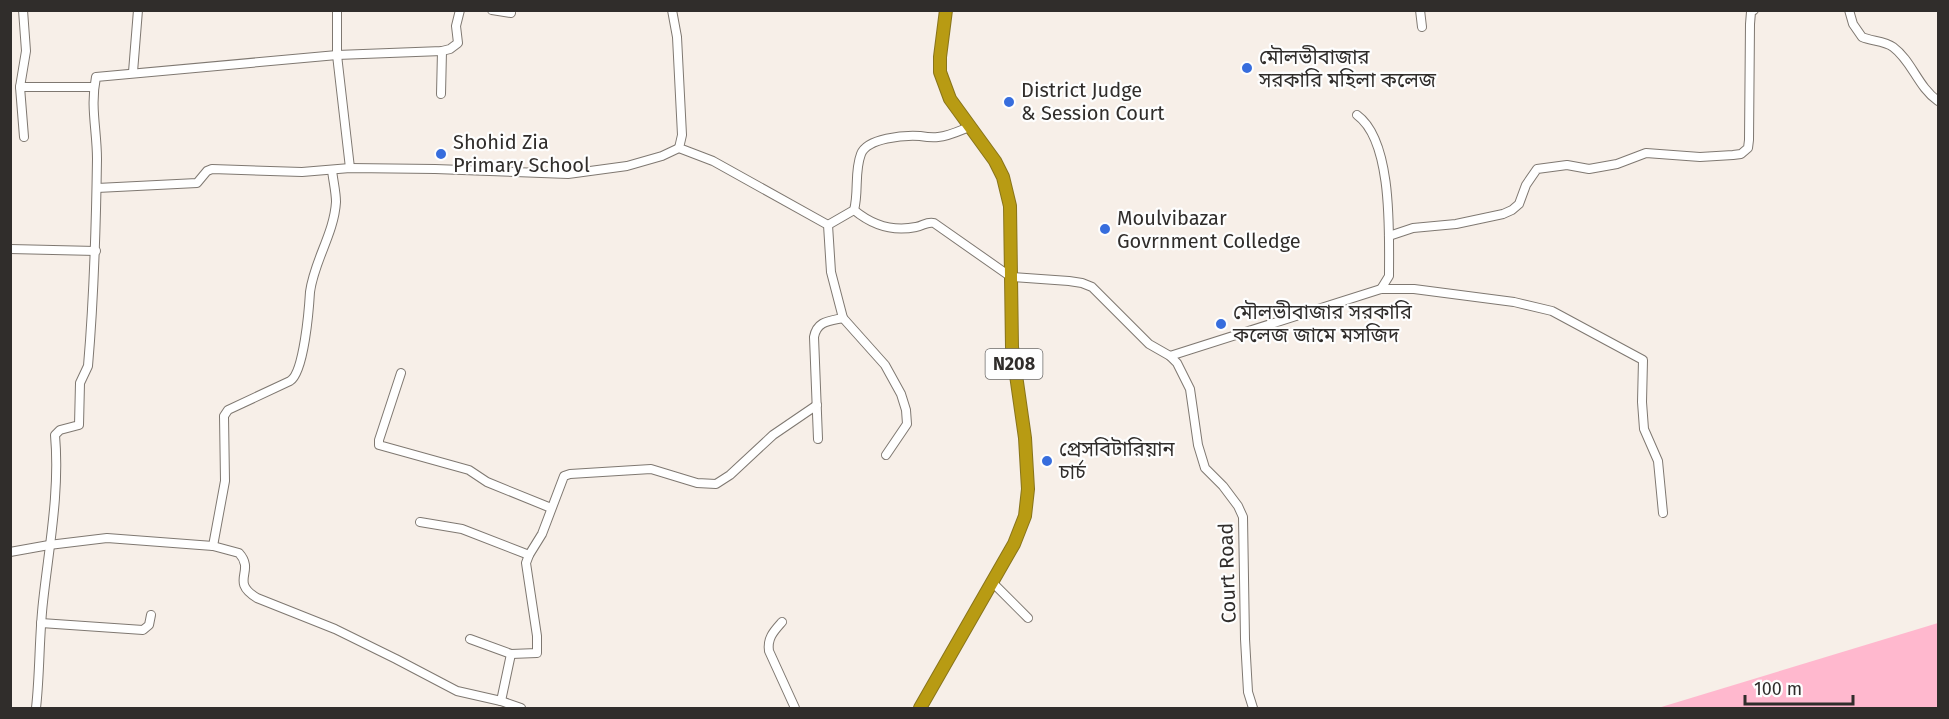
<svg xmlns="http://www.w3.org/2000/svg" width="1949" height="719" viewBox="0 0 1949 719" font-family="'Fira Sans','Noto Sans Bengali',sans-serif">
<style>
.green{fill:#ffb8ce}
.lines{fill:none;stroke-linecap:round;stroke-linejoin:round}
.minor-casing{stroke:#7f7871;stroke-width:10}
.highway-casing{stroke:#88741b;stroke-width:14}
.minor{stroke:#fff;stroke-width:8}
.highway{stroke:#b89b13;stroke-width:12}
.poi-dot{fill:#376ddd;stroke:#fefefe;stroke-width:2}
.labels{text-anchor:middle;dominant-baseline:central;stroke-width:4.5;stroke-linejoin:round;paint-order:stroke}
.shield{fill:#fefefe;stroke:#6e6c6a;stroke-width:1.5}
.shield-label{font-size:18px;font-weight:bold;fill:#302d2b}
.poi-label{font-size:20px;fill:#302d2b;stroke:#fefefe;text-anchor:start}
.street-label{font-size:20px;fill:#302d2b;stroke:#fefefe}
</style>
<rect width="100%" height="100%" fill="#f7efe8"/>
<!-- green -->
<path class="green" d="M 1938,623 L 1938,708 L 1658,708 Z"/>
<g class="lines">
<!-- minor casing -->
<g class="minor-casing">
<g id="minor">
<path d="M 23,10 L 26,51 L 20,87 L 24,137"/>
<path d="M 337,10 L 337,55 L 350,168"/>
<path d="M 492,10 L 511,13"/>
<path d="M 672,10 L 677,37 L 682,135 L 679,148 L 713,161 L 828,225 L 831,272 L 843,318 L 885,365 L 901,394 L 906,410 L 907,424 L 886,455"/>
<path d="M 1420,10 L 1422,27"/>
<path d="M 1849,10 L 1853,24 L 1862,37 C 1871,41 1885,41 1893,47 C 1912,61 1918,87 1938,101"/>
<path d="M 133,72 L 138,10"/>
<path d="M 20,87 L 94,87"/>
<path d="M 441,94 L 442,51"/>
<path d="M 1357,115 C 1393,141 1389,234 1389,276 L 1381,289"/>
<path d="M 97,188 L 197,183 L 207,171 L 212,169 L 302,172 L 350,168 L 435,169 L 568,174 L 627,166 L 662,156 L 679,148"/>
<path d="M 854,210 C 872,225 892,232 916,227 C 923,226 927,221 934,223 L 1011,277 L 1069,281 L 1082,283 L 1092,287 L 1149,344 L 1170,356 L 1177,363 L 1190,389 L 1198,445 L 1205,468 L 1223,486 L 1238,506 L 1243,517 L 1245,639 L 1248,692 L 1253,708"/>
<path d="M 828,225 L 854,210 C 859,192 854,172 861,154 C 867,138 904,135 920,136 C 926,137 932,138 938,137 C 949,136 959,131 969,127"/>
<path d="M 1389,236 L 1413,228 L 1456,224 L 1503,214 L 1512,210 L 1519,204 L 1526,185 L 1537,169 L 1567,165 L 1589,169 L 1617,164 L 1646,153 L 1700,157 L 1733,155 L 1741,154 L 1748,148 L 1749,140 L 1750,24 L 1751,12 L 1754,10"/>
<path d="M 10,249 L 96,251"/>
<path d="M 1170,356 L 1381,289 L 1414,289 L 1514,302 L 1552,311 L 1643,360 L 1642,402 L 1644,429 L 1658,461 L 1663,513"/>
<path d="M 401,373 L 379,440 L 379,445 L 469,470 L 487,482 L 551,508"/>
<path d="M 818,439 L 814,337 C 817,321 829,321 843,318"/>
<path d="M 420,522 L 462,529 L 529,555"/>
<path d="M 213,546 L 225,481 L 224,416 L 228,410 L 290,381 C 304,373 309,309 310,292 C 314,261 334,234 336,202 C 336,192 333,180 332,170"/>
<path d="M 10,552 L 49,545 L 107,538 L 213,546 L 239,553 C 256,572 229,581 257,598 L 335,629 L 396,659 L 457,691 L 501,701 L 521,708"/>
<path d="M 992,582 L 1028,618"/>
<path d="M 782,622 C 774,631 767,638 769,651 L 795,708"/>
<path d="M 41,623 L 143,630 L 149,625 L 151,615"/>
<path d="M 470,639 L 511,654 L 537,653 L 537,636 L 526,563 L 529,555 L 542,534 L 564,476 L 570,474 L 651,469 L 697,483 L 716,484 L 730,475 L 773,435 L 817,405"/>
<path d="M 501,701 L 511,654"/>
<path d="M 36,708 C 40,673 39,637 43,602 C 49,547 60,491 55,435 L 60,430 L 79,425 L 80,383 L 88,366 C 94,297 96,228 97,159 C 97,130 90,107 96,77 L 337,55 L 442,51 L 450,49 L 458,43 L 456,26 L 460,10"/>
</g>
</g>
<!-- highway casing -->
<g class="highway-casing">
<path id="highway" d="M 920,708 L 1014,544 L 1025,516 L 1028,489 L 1025,438 L 1012,347 L 1010,206 L 1003,177 L 995,161 L 950,99 L 940,72 L 940,57 L 946,10"/>
</g>
<!-- minor -->
<use href="#minor" class="minor"/>
<!-- highway -->
<use href="#highway" class="highway"/>
</g>
<!-- markers -->
<g class="poi-dot">
<circle cx="1247" cy="68" r="6"/>
<circle cx="1009" cy="102" r="6"/>
<circle cx="441" cy="154" r="6"/>
<circle cx="1105" cy="229" r="6"/>
<circle cx="1221" cy="324" r="6"/>
<circle cx="1047" cy="461" r="6"/>
</g>
<g class="labels">
<!-- shield labels -->
<rect class="shield" x="985.5" y="349" width="57" height="30" rx="4.5"/>
<g class="shield-label">
<text x="1014" y="364">N208</text>
</g>
<!-- poi labels -->
<g class="poi-label">
<text x="1259" y="57">মৌলভীবাজার<tspan x="1259" dy="23">সরকারি মহিলা কলেজ</tspan></text>
<text x="1021" y="90">District Judge<tspan x="1021" dy="23">&amp; Session Court</tspan></text>
<text x="453" y="142">Shohid Zia<tspan x="453" dy="23">Primary School</tspan></text>
<text x="1117" y="218">Moulvibazar<tspan x="1117" dy="23">Govrnment Colledge</tspan></text>
<text x="1233" y="312">মৌলভীবাজার সরকারি<tspan x="1233" dy="23">কলেজ জামে মসজিদ</tspan></text>
<text x="1059" y="449">প্রেসবিটারিয়ান<tspan x="1059" dy="23">চার্চ</tspan></text>
</g>
<!-- street labels -->
<g class="street-label">
<text transform="translate(1227 573) rotate(-92)">Court Road</text>
</g>
</g>
<!-- border -->
<rect width="1949" height="719" fill="none" stroke="#302d2b" stroke-width="24"/>
<!-- scale -->
<path d="M1745 695v9h108v-9" fill="none" stroke="#302d2b" stroke-width="3"/>
<text x="1754" y="695" font-size="18" fill="#302d2b" stroke="#fefefe" stroke-width="4.5" paint-order="stroke">100 m</text>
</svg>
